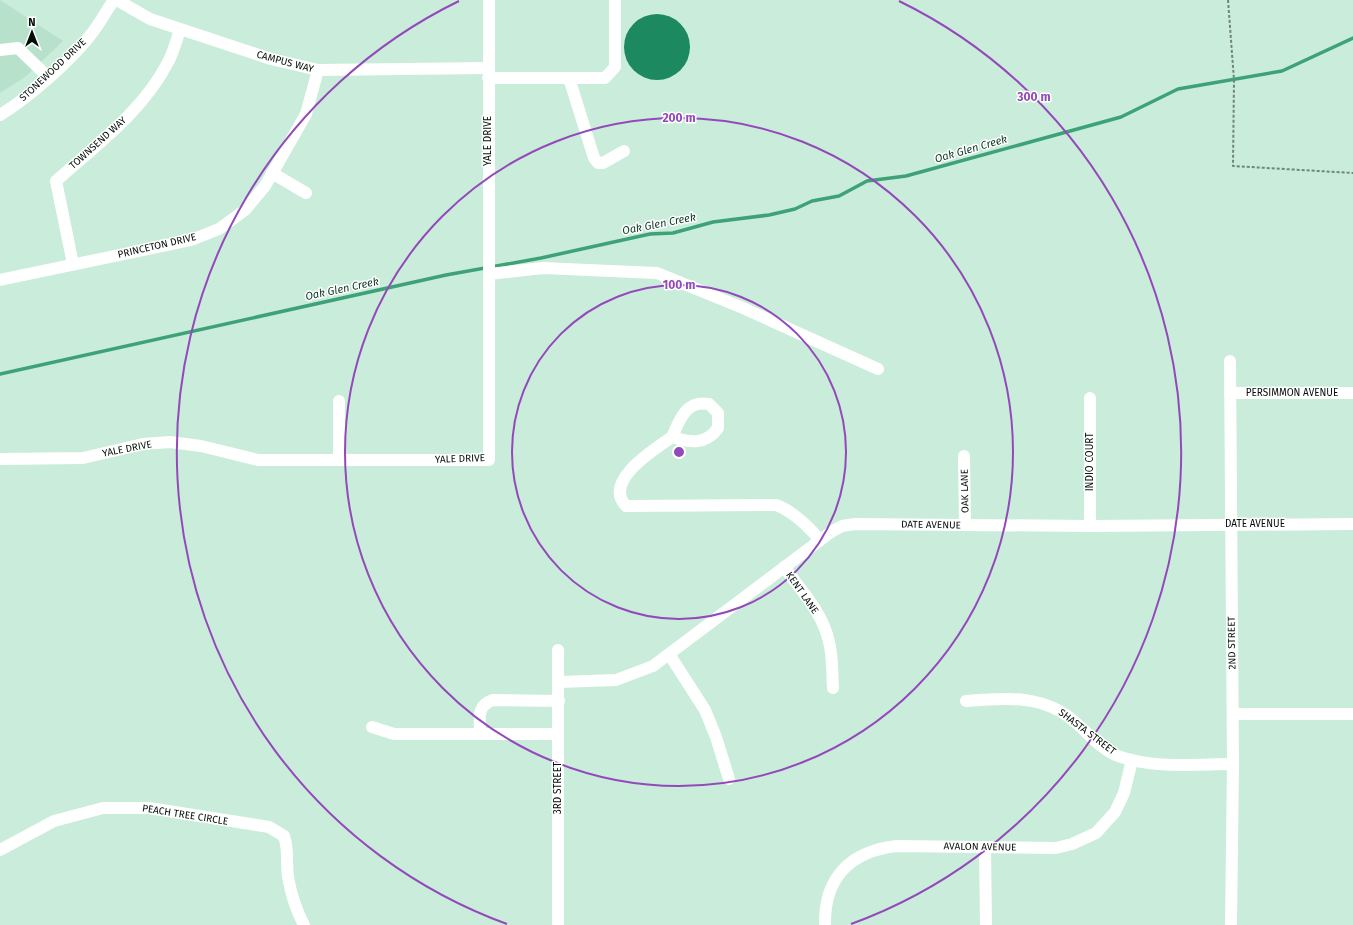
<svg xmlns="http://www.w3.org/2000/svg" width="1353" height="925" viewBox="0 0 1353 925" font-family="'Fira Sans',sans-serif">
<style>
.built{fill:#b7e1cb}
.lines{fill:none;stroke-linecap:round;stroke-linejoin:round}
.stream{stroke:#3ea278;stroke-width:3.5}
.building{fill:#1c8960}
.path{stroke:#6f867a;stroke-width:2;stroke-dasharray:3 2;stroke-linecap:butt}
.minor{stroke:#fff;stroke-width:12}
.ring{fill:none;stroke:#9449bb;stroke-width:2}
.labels{text-anchor:middle;dominant-baseline:central;stroke-width:3;stroke-linejoin:round;paint-order:stroke}
.street-label{font-size:10px;fill:#040e09;stroke:#fff}
.water-label{font-size:11px;font-style:italic;fill:#0e3928;stroke:#fff}
.centre{fill:#9449bb;stroke:#fff;stroke-width:2}
.ring-label{font-size:12px;text-anchor:middle;font-weight:bold;fill:#9449bb;stroke:#fff;stroke-width:3;stroke-linejoin:round;paint-order:stroke}
</style>
<rect width="100%" height="100%" fill="#caecda"/>
<!-- built -->
<path class="built" d="M 0,0 L 63,41 L 25,77 L 0,93 Z"/>
<g class="lines">
<!-- stream -->
<path class="stream" d="M 0,374 L 446,275 L 541,258 L 650,234 L 673,233 L 713,222 L 769,215 L 795,209 L 812,201 L 839,196 L 867,181 L 906,176 L 1121,117 L 1178,89 L 1282,71 L 1353,38"/>
</g>
<!-- building -->
<circle class="building" cx="657" cy="47" r="33"/>
<g class="lines">
<!-- path -->
<path class="path" d="M 1228,0 L 1234,80 L 1233,166 L 1353,173"/>
<!-- minor -->
<g class="minor">
<path d="M 117,0 L 150,19 L 271,59 L 318,70 L 488,68"/>
<path d="M 0,50 L 18,48 L 48,77"/>
<path d="M 488,78 L 605,78 L 615,67 L 615,0"/>
<path d="M 569,78 L 594,158 L 598,163 L 603,163 L 624,151"/>
<path d="M 0,115 C 28,98 72,60 92,33 C 100,23 106,11 114,0"/>
<path d="M 272,173 L 306,193"/>
<path d="M 73,264 L 56,181 C 95,146 142,112 167,64 C 173,54 176,41 180,30"/>
<path d="M 489,274 L 543,268 L 657,273 L 743,308 L 878,369"/>
<path d="M 0,280 L 191,240 L 219,229 L 245,210 L 265,186 L 306,114 L 318,70"/>
<path d="M 1230,361 L 1233,764 L 1231,925"/>
<path d="M 1230,393 L 1353,393"/>
<path d="M 339,401 L 339,460"/>
<path d="M 672,437 C 680,419 686,400 709,404 L 718,413 L 718,428 C 706,445 690,443 672,437 C 655,449 602,481 626,506 L 776,505 C 793,511 808,526 820,540"/>
<path d="M 964,456 L 965,525"/>
<path d="M 0,459 L 83,458 L 143,444 L 170,442 L 201,446 L 258,460 L 489,460 L 489,0"/>
<path d="M 1090,526 L 1090,398"/>
<path d="M 784,567 C 801,590 823,613 829,642 C 833,657 832,673 833,688"/>
<path d="M 669,654 L 705,710 L 716,737 L 729,779"/>
<path d="M 559,682 L 616,680 L 653,666 L 831,532 L 842,526 L 855,524 L 1090,526 L 1353,524"/>
<path d="M 966,701 C 1005,698 1044,694 1075,722 C 1088,733 1102,750 1118,756 C 1154,769 1196,764 1233,764"/>
<path d="M 1233,714 L 1353,714"/>
<path d="M 372,727 L 394,734 L 558,734"/>
<path d="M 480,734 C 480,718 476,706 493,700 L 559,701"/>
<path d="M 985,847 L 986,925"/>
<path d="M 0,850 L 54,821 L 103,808 L 149,808 L 269,827 L 284,836 C 289,850 286,863 288,877 C 291,894 296,910 304,925"/>
<path d="M 558,925 L 558,650"/>
<path d="M 825,925 C 824,878 850,851 897,846 L 1056,848 L 1072,844 L 1096,833 L 1115,812 L 1124,793 L 1132,760"/>
</g>
</g>
<!-- distance rings -->
<g class="ring">
<circle cx="679" cy="452" r="167"/>
<circle cx="679" cy="452" r="334"/>
<path d="M507 924A502 502 0 0 1 459 1M899 1A502 502 0 0 1 851 924"/>
</g>
<g class="labels">
<!-- street labels -->
<g class="street-label">
<text transform="translate(285 62) rotate(15)">CAMPUS WAY</text>
<text transform="translate(53 70) rotate(-43)">STONEWOOD DRIVE</text>
<text transform="translate(488 141) rotate(-90)">YALE DRIVE</text>
<text transform="translate(98 143) rotate(-42)">TOWNSEND WAY</text>
<text transform="translate(157 246) rotate(-13)">PRINCETON DRIVE</text>
<text x="1292" y="393">PERSIMMON AVENUE</text>
<text transform="translate(127 449) rotate(-11)">YALE DRIVE</text>
<text transform="translate(460 459) rotate(-2)">YALE DRIVE</text>
<text transform="translate(1090 462) rotate(-90)">INDIO COURT</text>
<text transform="translate(965 491) rotate(-91)">OAK LANE</text>
<text x="1255" y="524">DATE AVENUE</text>
<text transform="translate(931 525) rotate(1)">DATE AVENUE</text>
<text transform="translate(802 593) rotate(55)">KENT LANE</text>
<text transform="translate(1232 643) rotate(-91)">2ND STREET</text>
<text transform="translate(1087 732) rotate(37)">SHASTA STREET</text>
<text transform="translate(558 788) rotate(-90)">3RD STREET</text>
<text transform="translate(185 815) rotate(9)">PEACH TREE CIRCLE</text>
<text transform="translate(980 847) rotate(1)">AVALON AVENUE</text>
</g>
<!-- water labels -->
<g class="water-label">
<text transform="translate(971 149) rotate(-16)">Oak Glen Creek</text>
<text transform="translate(659 224) rotate(-11)">Oak Glen Creek</text>
<text transform="translate(342 289) rotate(-12)">Oak Glen Creek</text>
</g>
</g>
<circle cx="679" cy="452" r="6" class="centre"/>
<g class="ring-label">
<text x="1034" y="101">300 m</text>
<text x="679" y="122">200 m</text>
<text x="679" y="289">100 m</text>
</g>
<!-- north arrow -->
<g transform="translate(32 32)" stroke="#ffffff" stroke-width="3" paint-order="stroke">
<path d="M0-3L7 15L0 10L-7 15Z" fill="#040e09"/>
<text y="-6" font-size="11" font-weight="bold" text-anchor="middle" fill="#040e09">N</text>
</g>
</svg>
